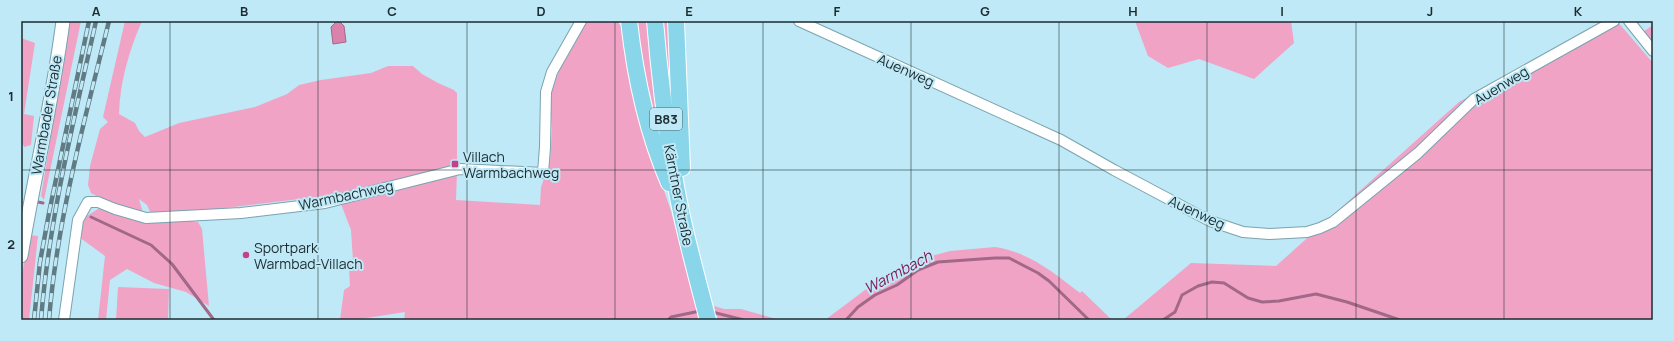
<svg xmlns="http://www.w3.org/2000/svg" width="1674" height="341" viewBox="0 0 1674 341" font-family="Manrope,sans-serif">
<style>
.green{fill:#f1a3c6}
.water{fill:#db82ac;stroke:#a16887}
.lines{fill:none;stroke-linecap:round;stroke-linejoin:round}
.stream{stroke:#a16887;stroke-width:3}
.minor-casing{stroke:#7aa2af;stroke-width:12}
.tertiary-casing{stroke:#7aa2af;stroke-width:15}
.primary-casing{stroke:#fff;stroke-width:18}
.minor{stroke:#fff;stroke-width:10}
.tertiary{stroke:#fff;stroke-width:13}
.primary{stroke:#89d6ea;stroke-width:16}
.rail-casing{stroke:#607b83;stroke-width:4.5}
.rail{stroke:#bfe9f6;stroke-width:3;stroke-dasharray:9;stroke-linecap:butt}
.grid{fill:none;stroke:#1b2b30;stroke-width:1;stroke-opacity:0.55}
.poi-dot{fill:#c44187;stroke:#bfe9f6;stroke-width:1.5}
.labels{text-anchor:middle;dominant-baseline:central;stroke-width:4;stroke-linejoin:round;paint-order:stroke}
.shield{fill:#bfe9f6;stroke:#4c646b;stroke-width:1}
.shield-label{font-size:13px;font-weight:bold;fill:#1b2b30}
.street-label{font-size:14px;fill:#1b2b30;stroke:#bfe9f6}
.poi-label{font-size:14px;fill:#1b2b30;stroke:#bfe9f6;text-anchor:start}
.water-label{font-size:15px;font-style:italic;fill:#811854;stroke:#bfe9f6}
.neatline{fill:none;stroke:#1b2b30;stroke-width:1.5}
.grid-label{font-size:13px;text-anchor:middle;font-weight:bold;fill:#1b2b30}
</style>
<rect width="100%" height="100%" fill="#bfe9f6"/>
<!-- green -->
<g class="green">
<path d="M 70,21 L 81,21 L 44,200 L 41,196 Z"/>
<path d="M 125,21 L 142,21 C 129,51 120,81 119,114 L 135,123 L 139,131 L 145,137 L 179,123 L 255,107 L 287,94 L 299,85 L 321,80 L 371,73 L 388,66 L 413,66 L 422,74 L 438,83 L 454,90 L 457,93 L 457,167 L 341,194 L 168,215 L 151,214 L 147,205 L 139,199 L 143,213 L 107,202 L 91,193 L 88,185 L 90,166 L 100,129 L 108,122 L 103,117 Z"/>
<path d="M 585,21 L 617,21 L 620,25 L 626,26 L 658,173 L 671,211 L 699,320 L 404,320 L 405,312 L 354,320 L 340,320 L 344,290 L 350,286 L 349,266 L 353,261 L 351,230 L 341,204 L 457,172 L 456,200 L 540,205 L 541,187 L 550,162 L 552,129 L 550,101 L 553,86 L 560,69 Z"/>
<path d="M 633,21 L 647,21 L 662,142 L 660,148 Z"/>
<path d="M 661,21 L 671,21 L 673,120 Z"/>
<path d="M 1135,21 L 1291,21 L 1294,43 L 1254,79 L 1199,59 L 1168,68 L 1148,56 Z"/>
<path d="M 1605,21 L 1617,21 L 1653,63 L 1653,320 L 1123,320 L 1191,263 L 1276,266 L 1459,102 Z"/>
<path d="M 1653,25 L 1653,45 L 1643,32 Z"/>
<path d="M 21,38 L 35,43 L 24,114 L 34,116 L 31,145 L 24,147 L 21,140 Z"/>
<path d="M 104,208 L 198,222 L 202,229 L 209,306 L 186,292 L 154,283 L 127,269 L 110,280 L 106,320 L 98,320 L 105,256 L 79,237 L 85,217 L 98,209 Z"/>
<path d="M 28,235 L 38,236 L 29,320 L 21,320 L 21,283 Z"/>
<path d="M 995,247 C 1029,252 1054,273 1080,293 L 1082,291 L 1112,320 L 825,320 L 865,290 L 924,258 L 950,251 Z"/>
<path d="M 118,287 L 169,289 L 168,320 L 116,320 Z"/>
<path d="M 714,306 L 724,309 L 741,309 L 780,320 L 718,320 Z"/>
</g>
<!-- water -->
<path class="water" d="M 336,22 L 340,22 L 344,26 L 346,42 L 333,44 L 331,27 Z"/>
<g class="lines">
<!-- stream -->
<g class="stream">
<path d="M 38,202 L 43,203"/>
<path d="M 91,217 L 151,245 L 172,264 L 214,320"/>
<path d="M 712,312 L 744,320"/>
<path d="M 668,320 L 671,317 L 700,311"/>
<path d="M 846,320 L 858,307 L 875,295 L 897,285 L 918,270 L 938,262 L 995,258 L 1009,258 L 1038,273 L 1049,281 L 1089,320"/>
<path d="M 1163,320 L 1175,312 L 1182,295 L 1198,286 L 1212,282 L 1224,283 L 1248,298 L 1262,302 L 1279,301 L 1316,294 L 1347,302 L 1400,320"/>
</g>
<!-- minor casing -->
<g class="minor-casing">
<g id="minor">
<path d="M 799,21 L 1061,140 L 1114,170 L 1210,221 L 1243,232 L 1269,234 L 1307,232 L 1320,228 L 1333,222 L 1418,153 L 1474,99 L 1614,21"/>
<path d="M 1629,21 L 1653,51"/>
<path d="M 64,320 L 78,220 L 88,202 L 98,202 L 115,209 L 146,218 L 241,213 L 325,203 L 460,169 L 543,173 L 545,147 L 546,92 L 552,72 L 581,21"/>
</g>
</g>
<!-- tertiary casing -->
<g class="tertiary-casing">
<path id="tertiary" d="M 21,256 C 34,177 53,100 63,21"/>
</g>
<!-- primary casing -->
<g class="primary-casing">
<g id="primary">
<path d="M 629,21 C 635,76 647,132 669,183"/>
<path d="M 655,21 C 659,70 665,120 673,169 C 681,220 695,270 708,320"/>
<path d="M 676,21 L 682,168"/>
</g>
</g>
<!-- minor -->
<use href="#minor" class="minor"/>
<!-- tertiary -->
<use href="#tertiary" class="tertiary"/>
<!-- primary -->
<use href="#primary" class="primary"/>
<!-- rail casing -->
<g class="rail-casing">
<g id="rail">
<path d="M 34,320 L 40,262 L 49,213 L 89,21"/>
<path d="M 41,320 C 49,219 74,120 96,21"/>
<path d="M 49,320 C 57,219 85,119 109,21"/>
</g>
</g>
<!-- rail -->
<use href="#rail" class="rail"/>
</g>
<!-- grid -->
<path class="grid" d="M 170,21 L 170,320M 318,21 L 318,320M 467,21 L 467,320M 615,21 L 615,320M 763,21 L 763,320M 911,21 L 911,320M 1059,21 L 1059,320M 1207,21 L 1207,320M 1356,21 L 1356,320M 1504,21 L 1504,320M 21,170 L 1653,170"/>
<!-- markers -->
<g class="poi-dot">
<rect x="451" y="160" width="8" height="8" rx="2"/>
<circle cx="246" cy="255" r="4"/>
</g>
<g class="labels">
<!-- shield labels -->
<rect class="shield" x="650" y="108" width="32" height="22" rx="3"/>
<g class="shield-label">
<text x="666" y="119">B83</text>
</g>
<!-- street labels -->
<g class="street-label">
<text transform="translate(906 70) rotate(24)">Auenweg</text>
<text transform="translate(1501 85) rotate(-31)">Auenweg</text>
<text transform="translate(46 115) rotate(-80)">Warmbader Straße</text>
<text transform="translate(346 195) rotate(-12)">Warmbachweg</text>
<text transform="translate(679 195) rotate(79)">Kärntner Straße</text>
<text transform="translate(1197 212) rotate(25)">Auenweg</text>
</g>
<!-- poi labels -->
<g class="poi-label">
<text x="463" y="156">Villach<tspan x="463" dy="16">Warmbachweg</tspan></text>
<text x="254" y="247">Sportpark<tspan x="254" dy="16">Warmbad-Villach</tspan></text>
</g>
<!-- water labels -->
<g class="water-label">
<text transform="translate(898 272) rotate(-28)">Warmbach</text>
</g>
</g>
<!-- border -->
<rect width="1674" height="341" fill="none" stroke="#bfe9f6" stroke-width="44"/>
<rect x="22" y="22" width="1630" height="297" class="neatline"/>
<g class="grid-label">
<text x="96" y="16">A</text>
<text x="244" y="16">B</text>
<text x="392" y="16">C</text>
<text x="541" y="16">D</text>
<text x="689" y="16">E</text>
<text x="837" y="16">F</text>
<text x="985" y="16">G</text>
<text x="1133" y="16">H</text>
<text x="1282" y="16">I</text>
<text x="1430" y="16">J</text>
<text x="1578" y="16">K</text>
<text x="11" y="101">1</text>
<text x="11" y="249">2</text>
</g>
</svg>
